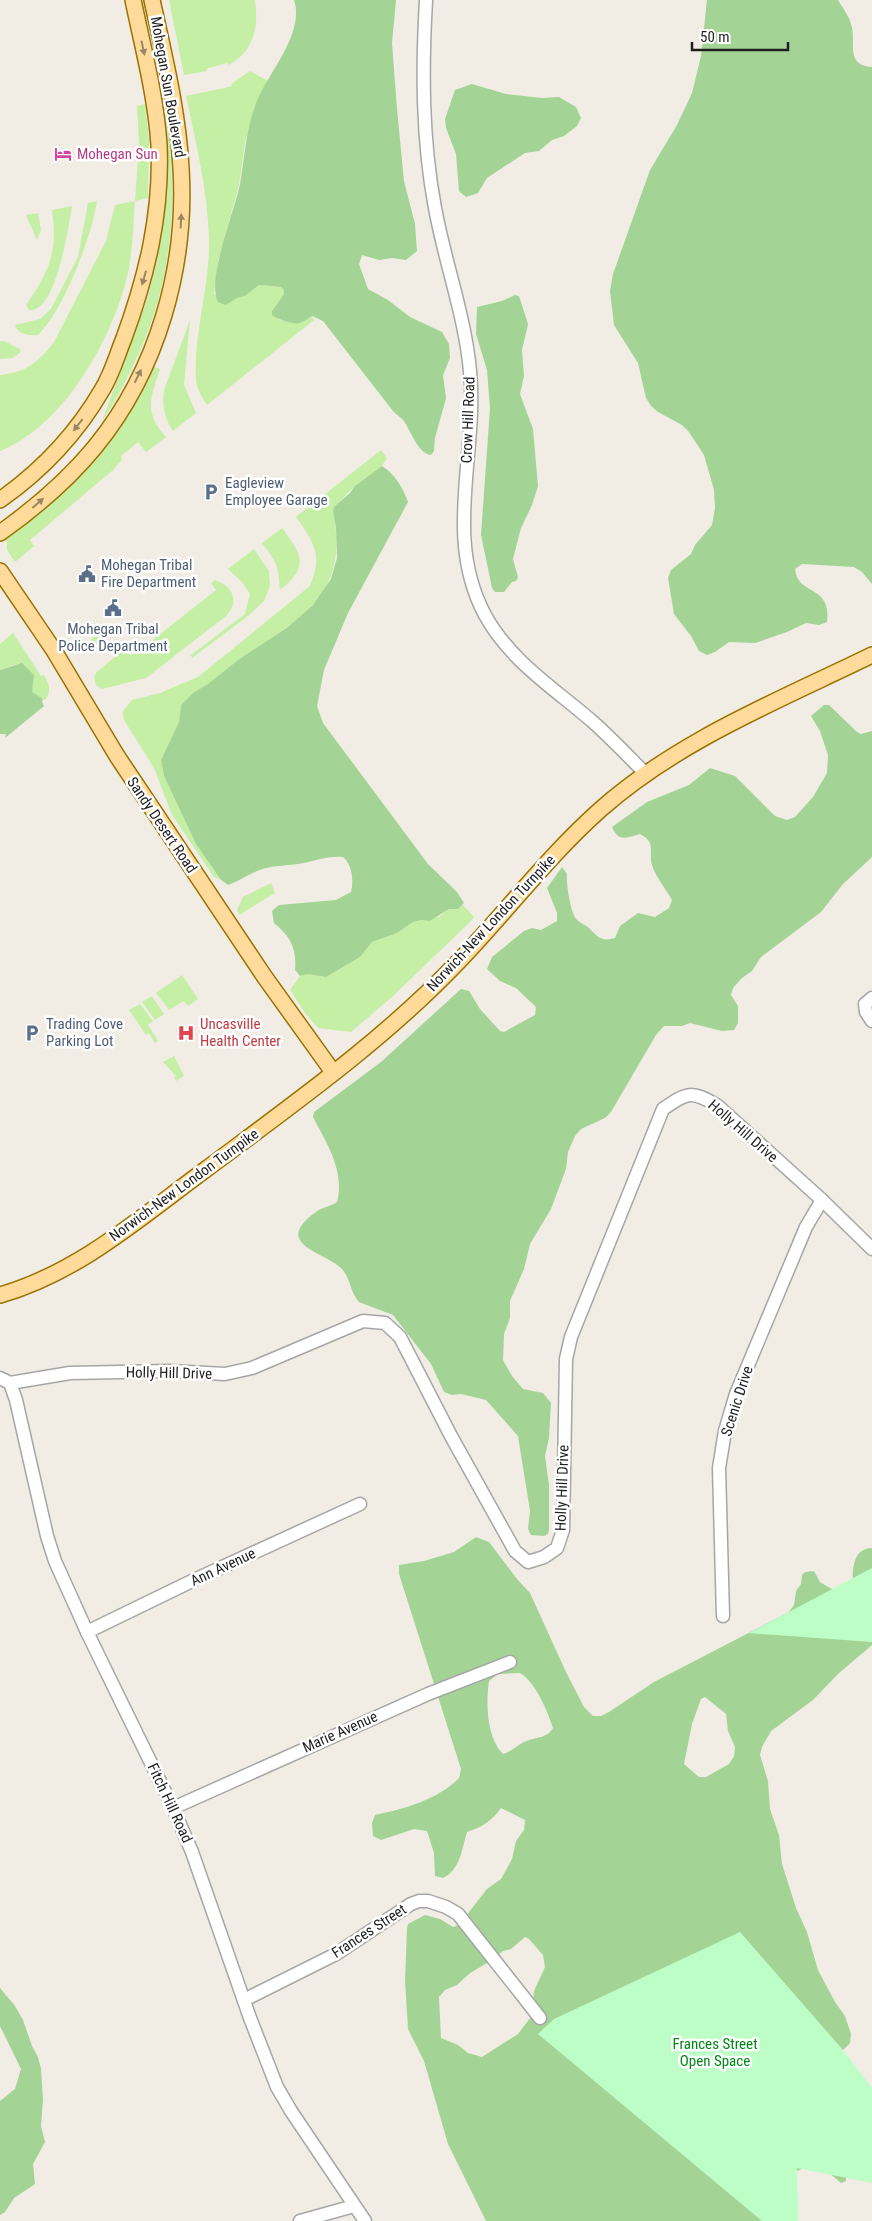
<svg xmlns="http://www.w3.org/2000/svg" width="872" height="2221" viewBox="0 0 872 2221" font-family="'Roboto Condensed',sans-serif">
<style>
.grass{fill:#c4efa5}
.forest{fill:#a3d495;fill-rule:evenodd}
.park{fill:#bdfec7}
.lines{fill:none;stroke-linecap:round;stroke-linejoin:round}
.minor-casing{stroke:#a6a6a6;stroke-width:15}
.major-casing{stroke:#9a7200;stroke-width:18}
.minor{stroke:#fff;stroke-width:12}
.major{stroke:#ffdb9b;stroke-width:15}
.oneway{fill:#9a8663}
.labels{text-anchor:middle;dominant-baseline:central;stroke-width:5;stroke-linejoin:round;paint-order:stroke}
.street-label{font-size:15px;fill:#1f1f1f;stroke:#fff}
.hotel-label{font-size:15px;fill:#b23c85;stroke:#fff;text-anchor:start}
.service-label{font-size:15px;fill:#4e5e75;stroke:#fff;text-anchor:start}
.health-label{font-size:15px;fill:#be3a42;stroke:#fff;text-anchor:start}
.park-label{font-size:15px;fill:#018816;stroke:#fff}
</style>
<rect width="100%" height="100%" fill="#f1ede4"/>
<!-- grass -->
<g class="grass">
<path d="M 169,0 L 255,0 C 259,27 254,51 229,65 L 227,63 L 206,69 L 207,71 L 184,75 Z"/>
<path d="M 250,71 L 268,81 L 254,109 L 245,143 L 239,185 L 218,261 L 214,294 L 226,305 L 237,298 L 245,296 L 259,285 L 281,287 L 284,290 L 284,294 L 272,311 L 279,320 L 300,323 L 311,316 L 314,320 L 207,405 C 202,397 197,389 196,380 C 193,335 210,286 209,240 C 208,191 196,144 186,96 L 229,87 L 232,86 L 231,84 Z"/>
<path d="M 165,101 C 178,196 176,279 132,368 C 123,386 114,404 102,421 L 148,297 L 157,260 L 167,198 L 168,173 L 161,102 Z"/>
<path d="M 145,104 L 149,139 L 148,198 L 135,201 C 133,225 133,250 128,273 C 113,338 65,425 0,451 L 0,375 C 25,373 39,362 54,342 L 106,241 L 115,205 L 135,201 L 139,144 L 137,106 Z"/>
<path d="M 97,201 C 92,236 63,311 38,335 C 29,336 17,334 15,325 L 40,319 L 51,309 L 78,257 L 88,203 Z"/>
<path d="M 72,206 C 69,225 56,314 29,310 L 26,305 C 50,270 58,252 52,210 Z"/>
<path d="M 38,213 L 41,230 L 37,240 L 26,215 Z"/>
<path d="M 190,320 L 184,385 L 196,413 L 173,431 C 164,418 162,405 164,390 Z"/>
<path d="M 0,341 L 4,341 L 20,349 L 20,353 L 12,358 L 0,359 Z"/>
<path d="M 154,367 L 160,369 C 151,397 143,412 166,437 L 146,452 L 138,442 L 121,456 L 122,460 L 113,470 L 30,540 L 34,546 L 15,562 L 7,550 L 7,542 L 5,540 C 51,505 96,467 127,418 C 137,401 145,384 154,367 Z"/>
<path d="M 381,450 L 387,458 C 380,471 368,476 357,485 C 348,492 339,502 333,511 C 350,595 302,618 241,658 C 229,666 219,677 208,684 C 198,691 189,696 181,705 L 179,722 L 161,760 L 164,776 L 196,844 L 221,880 L 214,877 L 172,815 L 154,768 L 124,720 L 123,711 L 132,700 L 160,693 L 198,677 L 310,586 C 323,555 314,542 296,517 Z"/>
<path d="M 282,528 C 302,555 310,566 280,590 C 278,565 278,564 262,543 Z"/>
<path d="M 254,549 L 269,571 L 270,586 L 264,601 L 248,616 L 192,658 L 191,655 L 245,614 L 250,594 L 242,582 L 228,569 Z"/>
<path d="M 215,580 C 233,586 240,602 226,616 L 146,678 L 102,689 L 96,685 L 94,678 L 96,673 L 124,649 L 130,655 L 135,654 L 216,590 L 211,583 Z"/>
<path d="M 106,625 L 113,634 L 90,649 L 87,651 L 82,648 Z"/>
<path d="M 13,633 L 41,676 L 44,675 C 49,684 52,691 45,700 L 32,693 L 16,664 L 0,670 L 0,644 Z"/>
<path d="M 271,883 L 275,893 L 239,915 L 237,910 L 243,897 Z"/>
<path d="M 463,905 L 474,917 L 470,922 L 393,996 L 351,1032 L 318,1028 L 305,1013 L 290,990 L 300,976 L 308,974 L 326,977 L 360,957 L 372,942 L 397,933 L 413,922 L 439,917 L 449,909 L 458,909 Z"/>
<path d="M 182,975 L 198,999 L 188,1006 L 184,1001 L 169,1010 L 156,993 Z"/>
<path d="M 152,996 L 164,1014 L 155,1020 L 142,1002 Z"/>
<path d="M 140,1004 L 153,1021 L 148,1025 L 158,1041 L 155,1043 L 149,1033 L 146,1035 L 129,1010 Z"/>
<path d="M 174,1056 L 184,1076 L 176,1081 L 174,1078 L 176,1076 L 163,1062 Z"/>
</g>
<!-- forest -->
<g class="forest">
<path d="M 294,0 L 396,0 L 392,43 L 397,109 L 404,181 L 415,224 L 417,251 L 406,260 L 392,258 L 379,260 L 362,255 L 359,264 L 368,289 L 388,300 L 410,317 L 442,332 L 449,344 L 450,358 L 443,375 L 446,398 L 435,438 L 434,451 L 431,455 C 417,453 411,430 403,420 C 400,417 396,414 393,411 L 323,321 L 312,316 C 308,318 304,322 300,323 C 294,325 277,319 272,315 L 272,311 L 284,294 L 284,290 L 281,287 L 259,285 L 245,296 L 237,298 L 226,305 L 218,302 C 206,280 235,210 240,184 C 245,156 246,127 257,101 C 269,72 305,33 294,0 Z"/>
<path d="M 707,0 L 838,0 C 842,7 849,16 851,24 C 857,42 844,65 872,67 L 872,584 L 862,572 L 854,567 L 802,564 L 795,569 C 797,596 832,584 827,622 L 819,625 L 806,623 L 787,632 L 755,643 L 729,642 L 715,652 L 707,655 L 699,651 L 691,636 L 674,614 L 668,578 L 671,570 L 691,554 L 695,545 L 712,525 L 715,508 L 714,490 L 704,455 L 689,432 L 682,425 L 658,412 L 651,406 L 646,398 L 638,363 L 614,325 L 610,291 L 613,274 L 650,170 L 677,125 L 692,93 L 701,56 Z"/>
<path d="M 472,84 L 506,94 L 542,98 L 559,97 L 576,107 L 581,118 L 577,126 L 564,136 L 552,140 L 539,151 L 525,153 L 487,178 L 478,193 L 466,197 L 459,191 L 456,154 L 446,128 L 445,119 L 455,90 Z"/>
<path d="M 515,295 L 519,296 L 528,324 L 522,350 L 524,376 L 520,394 L 533,429 L 538,486 L 532,505 L 521,528 L 513,559 L 518,577 L 516,581 L 512,582 L 504,592 L 495,592 L 492,588 L 481,535 L 490,408 L 487,370 L 476,334 L 477,307 L 502,301 Z"/>
<path d="M 382,466 C 395,474 403,488 408,502 L 348,613 L 324,670 L 317,706 L 323,723 L 428,864 L 457,892 L 464,903 L 458,909 L 449,909 L 430,921 L 422,920 L 413,922 L 397,933 L 372,942 L 360,957 L 326,977 L 308,974 L 300,976 L 295,970 C 297,948 290,936 274,923 L 272,911 L 279,905 L 336,900 L 351,892 C 354,881 352,864 343,857 C 329,856 318,860 304,863 C 288,866 271,865 257,871 C 247,875 239,881 228,885 L 221,880 L 196,844 L 164,776 L 161,760 L 179,722 L 181,705 L 193,693 L 208,684 L 238,660 L 288,627 L 313,605 L 331,579 L 337,558 L 336,528 L 333,511 L 334,507 L 350,493 L 355,486 Z"/>
<path d="M 22,663 L 34,675 L 32,692 L 43,699 L 42,702 L 44,706 L 5,738 L 6,734 L 0,734 L 0,670 Z"/>
<path d="M 824,705 L 829,705 L 857,732 L 861,734 L 872,731 L 872,857 L 843,884 L 821,912 L 761,957 L 752,971 L 742,978 L 733,988 L 731,995 L 738,1006 L 738,1023 L 734,1030 L 722,1031 L 690,1023 L 682,1026 L 664,1026 L 656,1035 L 611,1112 L 605,1118 L 581,1129 L 575,1136 L 568,1152 L 566,1169 L 551,1209 L 530,1244 L 524,1269 L 510,1301 L 510,1318 L 504,1334 L 503,1360 L 512,1376 L 523,1389 L 543,1393 L 551,1403 L 549,1438 L 545,1456 L 549,1485 L 549,1530 L 548,1534 L 544,1536 L 531,1535 L 528,1529 L 530,1511 L 518,1436 L 486,1400 L 461,1394 L 452,1395 L 444,1392 L 431,1364 L 393,1315 L 359,1302 C 350,1293 351,1278 341,1268 C 324,1252 271,1244 316,1212 C 322,1207 330,1207 337,1202 C 345,1171 327,1144 313,1117 L 314,1112 L 381,1062 L 461,989 L 469,991 L 480,1009 L 500,1031 L 504,1032 L 535,1015 L 536,1007 L 516,988 L 500,981 L 487,969 L 492,957 L 524,931 L 532,928 L 541,930 L 557,921 L 557,913 L 547,888 L 562,867 L 567,874 C 566,883 570,910 576,919 C 579,922 585,925 589,928 C 598,937 601,942 615,938 L 620,926 L 638,913 L 655,917 L 669,908 L 672,900 C 666,889 655,876 652,865 C 648,850 657,843 640,834 C 627,838 618,842 612,827 L 647,802 L 689,785 L 710,768 L 735,776 L 775,816 L 787,820 L 795,817 L 813,797 L 827,773 L 828,755 L 820,731 L 811,716 Z"/>
<path d="M 476,1537 L 489,1542 L 517,1579 L 530,1593 L 566,1672 L 584,1707 L 593,1716 L 601,1716 L 609,1712 L 654,1682 L 789,1612 L 794,1605 L 796,1591 L 801,1584 L 802,1575 L 805,1572 L 814,1571 L 820,1582 L 835,1591 L 853,1584 C 852,1570 853,1548 872,1548 L 872,1645 L 838,1674 L 813,1700 L 771,1731 L 762,1747 L 760,1755 L 768,1781 L 770,1809 L 779,1835 L 782,1864 L 796,1908 L 807,1932 L 818,1970 L 835,2002 L 845,2016 L 851,2034 L 850,2043 L 843,2050 L 846,2181 L 841,2183 L 828,2172 L 803,2166 L 800,2170 L 791,2172 L 779,2221 L 486,2221 L 448,2144 L 424,2061 L 408,2029 L 405,1981 L 407,1928 L 408,1924 L 425,1915 L 440,1919 L 453,1927 L 459,1925 L 487,1889 L 501,1879 L 512,1859 L 516,1841 L 524,1830 L 525,1820 L 501,1808 C 492,1821 482,1827 467,1832 C 462,1849 460,1870 443,1878 L 435,1876 L 434,1853 L 427,1831 L 414,1829 L 381,1840 L 373,1836 L 372,1823 L 375,1815 C 404,1809 439,1799 459,1778 L 461,1769 L 399,1574 L 399,1565 L 424,1561 L 454,1552 ZM 520,1673 C 536,1683 547,1710 553,1728 C 547,1739 534,1737 524,1742 C 516,1746 511,1752 503,1754 C 486,1737 486,1702 489,1681 L 498,1674 ZM 705,1697 L 726,1714 L 728,1731 L 735,1747 L 734,1756 L 729,1764 L 706,1777 L 699,1777 L 684,1764 L 692,1724 L 701,1699 ZM 525,1937 L 529,1939 L 543,1955 L 545,1967 L 534,1991 L 531,2017 L 518,2034 L 482,2057 L 468,2053 L 458,2045 L 441,2038 L 439,1997 L 445,1990 L 457,1985 L 470,1973 L 489,1962 L 503,1951 L 511,1949 Z"/>
<path d="M 0,1988 L 15,2006 L 23,2020 L 32,2046 L 38,2057 L 41,2069 L 43,2100 L 41,2126 L 45,2142 L 33,2164 L 35,2184 L 14,2198 L 5,2212 L 0,2215 L 0,2101 L 15,2089 L 21,2069 L 0,2026 Z"/>
</g>
<!-- park -->
<g class="park">
<path d="M 872,1568 L 872,1642 L 748,1633 L 753,1631 Z"/>
<path d="M 740,1932 L 843,2050 L 872,2088 L 872,2183 L 797,2168 L 798,2221 L 762,2221 L 538,2034 L 554,2019 Z"/>
</g>
<g class="lines">
<!-- minor casing -->
<g class="minor-casing">
<g id="minor">
<path d="M 426,0 C 422,70 422,139 435,208 C 445,263 465,316 470,371 C 478,454 443,537 485,615 C 510,661 555,689 593,722 C 611,738 628,756 645,773"/>
<path d="M 872,998 L 865,1004 L 866,1012 L 872,1021"/>
<path d="M 0,1378 L 10,1383 L 16,1400 L 47,1536 L 55,1561 L 87,1632 L 173,1808 L 192,1852 L 250,2018 L 277,2087 L 291,2111 L 365,2221"/>
<path d="M 10,1383 L 70,1373 L 169,1371 L 225,1374 L 252,1368 L 363,1321 L 385,1323 L 400,1337 L 451,1436 L 515,1551 L 528,1562 L 544,1557 L 557,1548 L 563,1530 L 566,1359 L 571,1337 L 663,1109 C 688,1092 691,1090 718,1106 L 822,1200 L 872,1249"/>
<path d="M 723,1616 L 719,1468 L 725,1431 L 736,1394 L 806,1227 L 822,1200"/>
<path d="M 87,1632 L 194,1580 L 360,1504"/>
<path d="M 173,1808 L 428,1694 L 510,1662"/>
<path d="M 244,2000 L 336,1954 L 411,1904 L 419,1901 L 428,1901 L 446,1907 L 458,1914 L 540,2018"/>
<path d="M 300,2221 L 354,2206"/>
</g>
</g>
<!-- major casing -->
<g class="major-casing">
<g id="major">
<path d="M 0,500 C 41,471 77,433 102,390 C 112,374 117,355 124,338 C 147,275 162,213 159,145 C 156,97 143,48 133,0"/>
<path d="M 0,533 C 35,508 68,480 95,447 C 158,370 187,266 181,168 C 178,111 164,55 152,0"/>
<path d="M 0,571 L 53,649 L 117,756 L 264,976 L 333,1072"/>
<path d="M 0,1295 C 78,1273 141,1217 205,1170 C 292,1105 384,1040 459,961 C 507,911 549,855 601,809 C 679,740 780,700 872,655"/>
</g>
</g>
<!-- minor -->
<use href="#minor" class="minor"/>
<!-- major -->
<use href="#major" class="major"/>
</g>
<!-- one-way arrows -->
<defs><path id="oneway-solid" d="M-6-.8H1V-3.2L6.5 0L1 3.2V.8H-6Z" transform="scale(1.25)"/></defs>
<g class="oneway">
<use href="#oneway-solid" transform="translate(143 48) rotate(78)"/>
<use href="#oneway-solid" transform="translate(181 221) rotate(-87)"/>
<use href="#oneway-solid" transform="translate(144 278) rotate(106)"/>
<use href="#oneway-solid" transform="translate(138 376) rotate(-64)"/>
<use href="#oneway-solid" transform="translate(78 425) rotate(128)"/>
<use href="#oneway-solid" transform="translate(38 503) rotate(-41)"/>
</g>
<!-- icons -->
<defs>
<g id="hotel-bare" transform="scale(1.35)"><path d="M-6-4.5h1.5V1H6V5H4.5V3h-9V5H-6ZM-4 0a1.8 1.8 0 1 1 3.6 0ZM.5 0V-2.5h3Q6-2.5 6 0Z" fill="#d1479c" stroke="#fff" stroke-width="2.5" paint-order="stroke"/></g>
<g id="parking-bare" transform="scale(1.35)"><path d="M-3.5-5.5H1a3.5 3.5 0 0 1 0 7H-1V5.5H-3.5ZM-1-3.4V-.6H.8a1.4 1.4 0 0 0 0-2.8Z" fill="#5c6f8a" stroke="#fff" stroke-width="2.5" paint-order="stroke"/></g>
<g id="civic-bare" transform="scale(1.35)"><path d="M-.6-6.5H3V-4.5H.6V-3L4-1V1h2V6H-6V1h2V-1L-.6-3ZM-1.2 2.5V6h2.4V2.5Z" fill="#5c6f8a" stroke="#fff" stroke-width="2.5" paint-order="stroke"/></g>
<g id="hospital-bare" transform="scale(1.35)"><path d="M-5-5h3v3.5h4V-5h3V5h-3V1.5h-4V5h-3Z" fill="#e0444e" stroke="#fff" stroke-width="2.5" paint-order="stroke"/></g>
</defs>
<g fill-rule="evenodd">
<use href="#hotel-bare" x="63" y="154"/>
<use href="#parking-bare" x="211" y="492"/>
<use href="#civic-bare" x="87" y="574"/>
<use href="#civic-bare" x="113" y="608"/>
<use href="#parking-bare" x="32" y="1033"/>
<use href="#hospital-bare" x="186" y="1033"/>
</g>
<g class="labels">
<!-- street labels -->
<g class="street-label">
<text transform="translate(168 87) rotate(80)">Mohegan Sun Boulevard</text>
<text transform="translate(468 420) rotate(-88)">Crow Hill Road</text>
<text transform="translate(162 825) rotate(56)">Sandy Desert Road</text>
<text transform="translate(491 923) rotate(-47)">Norwich-New London Turnpike</text>
<text transform="translate(743 1131) rotate(41)">Holly Hill Drive</text>
<text transform="translate(184 1185) rotate(-36)">Norwich-New London Turnpike</text>
<text transform="translate(169 1373) rotate(1)">Holly Hill Drive</text>
<text transform="translate(737 1401) rotate(-72)">Scenic Drive</text>
<text transform="translate(562 1488) rotate(-88)">Holly Hill Drive</text>
<text transform="translate(223 1567) rotate(-25)">Ann Avenue</text>
<text transform="translate(340 1732) rotate(-24)">Marie Avenue</text>
<text transform="translate(170 1803) rotate(65)">Fitch Hill Road</text>
<text transform="translate(369 1931) rotate(-33)">Frances Street</text>
</g>
<!-- hotel labels -->
<g class="hotel-label">
<text x="77" y="154">Mohegan Sun</text>
</g>
<!-- service labels -->
<g class="service-label">
<text x="225" y="483">Eagleview<tspan x="225" dy="17">Employee Garage</tspan></text>
<text x="101" y="565">Mohegan Tribal<tspan x="101" dy="17">Fire Department</tspan></text>
<text x="113" y="629" text-anchor="middle">Mohegan Tribal<tspan x="113" dy="17">Police Department</tspan></text>
<text x="46" y="1024">Trading Cove<tspan x="46" dy="17">Parking Lot</tspan></text>
</g>
<!-- health labels -->
<g class="health-label">
<text x="200" y="1024">Uncasville<tspan x="200" dy="17">Health Center</tspan></text>
</g>
<!-- park labels -->
<g class="park-label">
<text x="715" y="2044">Frances Street<tspan x="715" dy="17">Open Space</tspan></text>
</g>
</g>
<!-- scale -->
<path d="M692 42v8h96v-8" fill="none" stroke="#1f1f1f" stroke-width="2.5"/>
<text x="700" y="42" font-size="15" fill="#1f1f1f" stroke="#ffffff" stroke-width="4" paint-order="stroke">50 m</text>
</svg>
